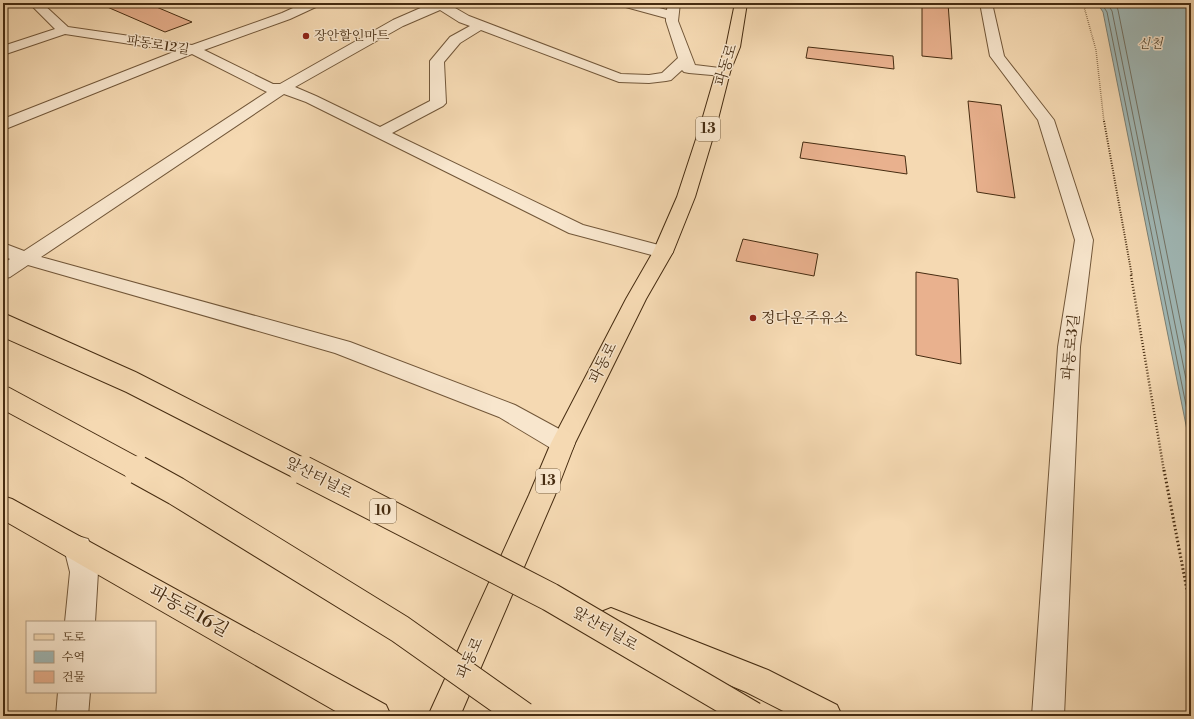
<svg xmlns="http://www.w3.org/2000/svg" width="1194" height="719" viewBox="0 0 1194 719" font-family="'Libre Bodoni','Noto Serif KR',serif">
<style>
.water{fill:#a0b8b6;stroke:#7c8074}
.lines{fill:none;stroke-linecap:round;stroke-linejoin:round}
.shore{stroke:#737264;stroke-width:1}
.building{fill:#e9b18e;stroke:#462c11}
.minor-casing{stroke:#725739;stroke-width:2}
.major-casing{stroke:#462c11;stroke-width:2}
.highway-casing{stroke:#462c11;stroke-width:2}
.path-far3{stroke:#462c11;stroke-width:1.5;stroke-dasharray:0.5 1.5;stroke-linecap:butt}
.path-far2{stroke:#462c11;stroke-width:2;stroke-dasharray:1 1.5;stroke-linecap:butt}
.path-far1{stroke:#462c11;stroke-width:2.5;stroke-dasharray:1 2;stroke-linecap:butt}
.path{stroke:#462c11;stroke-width:3;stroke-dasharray:1.5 2.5;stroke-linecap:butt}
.minor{fill:#f8e6cd;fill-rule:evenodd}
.major{fill:#f5d9b2;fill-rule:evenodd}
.highway{fill:#f5d9b2;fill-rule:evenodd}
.highway-bridge-far1-casing{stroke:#462c11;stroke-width:24;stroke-linecap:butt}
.highway-bridge-casing{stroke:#462c11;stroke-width:30;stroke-linecap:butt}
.highway-bridge-far1{stroke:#f5d9b2;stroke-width:22}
.highway-bridge{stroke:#f5d9b2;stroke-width:28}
.poi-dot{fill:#8f2418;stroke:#f8e6cd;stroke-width:1.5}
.labels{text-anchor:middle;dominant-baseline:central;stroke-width:3;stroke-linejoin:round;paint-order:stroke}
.far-poi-label{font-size:13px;fill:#462c11;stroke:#f8e6cd;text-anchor:start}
.far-water-label{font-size:13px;font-style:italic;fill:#5c4f3a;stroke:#f8e6cd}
.far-street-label{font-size:13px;fill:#462c11;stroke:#f8e6cd}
.shield{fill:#f8e6cd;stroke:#7b6449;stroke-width:1}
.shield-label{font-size:14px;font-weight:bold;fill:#462c11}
.street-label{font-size:15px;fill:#462c11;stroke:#f8e6cd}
.poi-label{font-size:15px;fill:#462c11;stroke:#f8e6cd;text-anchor:start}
.near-street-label{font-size:18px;fill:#462c11;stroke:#f8e6cd}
</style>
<rect width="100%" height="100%" fill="#f5d9b2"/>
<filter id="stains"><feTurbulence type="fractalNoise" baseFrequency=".005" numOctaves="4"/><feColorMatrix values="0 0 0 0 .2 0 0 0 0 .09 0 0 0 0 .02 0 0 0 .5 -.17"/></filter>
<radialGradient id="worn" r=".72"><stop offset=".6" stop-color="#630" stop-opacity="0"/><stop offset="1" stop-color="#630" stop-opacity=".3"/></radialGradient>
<!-- water -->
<path class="water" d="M 1097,3 L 1191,3 L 1191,450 L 1103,12 Z"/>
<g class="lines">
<!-- shore -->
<g class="shore">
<path d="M 1101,3 L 1107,12 L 1191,430"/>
<path d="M 1107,3 L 1112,11 L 1191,404"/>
<path d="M 1115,3 L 1118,10 L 1191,374"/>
</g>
</g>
<!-- building -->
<g class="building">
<path d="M 98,3 L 147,3 L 192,22 L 165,32 Z"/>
<path d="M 922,3 L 948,3 L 952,59 L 922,56 Z"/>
<path d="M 808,47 L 893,56 L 894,69 L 806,58 Z"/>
<path d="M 968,101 L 1001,105 L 1015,198 L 977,192 Z"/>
<path d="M 803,142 L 905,156 L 907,174 L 800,158 Z"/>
<path d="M 743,239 L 818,254 L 814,276 L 736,261 Z"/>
<path d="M 916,272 L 958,279 L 961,364 L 916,355 Z"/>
</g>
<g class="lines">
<!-- minor casing -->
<g class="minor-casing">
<g id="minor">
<path d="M 29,3 L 42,3 L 68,27 L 192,45 L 282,13 L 304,3 L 320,3 L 318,6 L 290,19 L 204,50 L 273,84 L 280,84 L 393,20 L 432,3 L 451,3 L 450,5 L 469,16 L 621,74 L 649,75 L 662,73 L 678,58 L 666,21 L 666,18 L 622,6 L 620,3 L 640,3 L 667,10 L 668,3 L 680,3 L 678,21 L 695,65 L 728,69 L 730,72 L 728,75 L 723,76 L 689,73 L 684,72 L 682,70 L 671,80 L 666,81 L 649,83 L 619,82 L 481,30 L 460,43 L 444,62 L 446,103 L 443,106 L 392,133 L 583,225 L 670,248 L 673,252 L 670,256 L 663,258 L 569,233 L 306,102 L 284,94 L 41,257 L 350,342 L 515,405 L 572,436 L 575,443 L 572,450 L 563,453 L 554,450 L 499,417 L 335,353 L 28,265 L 10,277 L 3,279 L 3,264 L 10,259 L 3,256 L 3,243 L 24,251 L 267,92 L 192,54 L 3,130 L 3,119 L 176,51 L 65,34 L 3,55 L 3,46 L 55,29 ZM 440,10 L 459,22 L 470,26 L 450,37 L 430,61 L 430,101 L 380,127 L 316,96 L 295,87 L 403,26 Z"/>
<path d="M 980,3 L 992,3 L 1004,56 L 1054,120 L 1093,240 L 1080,347 L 1064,716 L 1032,716 L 1058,347 L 1075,240 L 1038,120 L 990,56 Z"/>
<path d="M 78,536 L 88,539 L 92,548 L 98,572 L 95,622 L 65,622 L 70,572 L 64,548 L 68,539 Z"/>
<path d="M 58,692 L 90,692 L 88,716 L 56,716 Z"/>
</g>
</g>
<!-- major casing -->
<g class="major-casing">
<g id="major">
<path d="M 735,3 L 747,3 L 740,47 L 730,72 L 716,127 L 695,197 L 673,252 L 646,299 L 575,443 L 555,495 L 460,716 L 428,716 L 529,495 L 551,443 L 626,299 L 653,252 L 677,197 L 700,127 L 716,72 L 726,47 Z"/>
<path d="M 3,496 L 12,499 L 386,705 L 391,716 L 344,716 L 3,520 Z"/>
</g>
</g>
<!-- highway casing -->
<g class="highway-casing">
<path id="highway" d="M 611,608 L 768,670 L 837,705 L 842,716 L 793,716 L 746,692 L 601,632 L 596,622 L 601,612 Z"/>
</g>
<!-- path-far3 -->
<path class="path-far3" d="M 1083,3 L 1096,50 L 1104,122"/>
<!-- path-far2 -->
<path class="path-far2" d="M 1104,121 L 1132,276"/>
<!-- path-far1 -->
<path class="path-far1" d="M 1131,275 L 1164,471"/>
<!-- path -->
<path class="path" d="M 1164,470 L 1191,611"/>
<!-- minor -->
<use href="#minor" class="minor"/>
<!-- major -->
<use href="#major" class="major"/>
<!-- highway -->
<use href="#highway" class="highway"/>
<!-- highway-bridge-far1 casing -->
<g class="highway-bridge-far1-casing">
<g id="highway-bridge-far1">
<path d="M 3,325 L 131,382 L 305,471"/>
<path d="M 3,397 L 140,471"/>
</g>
</g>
<!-- highway-bridge casing -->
<g class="highway-bridge-casing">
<g id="highway-bridge">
<path d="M 138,470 L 176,491 L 400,629 L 523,716"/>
<path d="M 303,470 L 550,597 L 753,716"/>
</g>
</g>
<!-- highway-bridge-far1 -->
<use href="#highway-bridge-far1" class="highway-bridge-far1"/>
<!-- highway-bridge -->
<use href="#highway-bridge" class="highway-bridge"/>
</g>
<!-- markers -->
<g class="poi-dot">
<circle cx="306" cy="36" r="4"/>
<circle cx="753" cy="318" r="4"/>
</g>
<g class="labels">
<!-- far-poi labels -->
<g class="far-poi-label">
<text x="314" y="36">장안할인마트</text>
</g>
<!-- far-water labels -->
<g class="far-water-label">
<text x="1150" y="44">신천</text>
</g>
<!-- far-street labels -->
<g class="far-street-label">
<text transform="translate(158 45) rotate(9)">파동로12길</text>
</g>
<!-- shield labels -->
<g class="shield">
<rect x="696" y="117" width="24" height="24" rx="3"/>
<rect x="536" y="469" width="24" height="24" rx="3"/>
<rect x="370" y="499" width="26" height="24" rx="3"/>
</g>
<g class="shield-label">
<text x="708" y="129">13</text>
<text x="548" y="481">13</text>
<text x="383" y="511">10</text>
</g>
<!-- street labels -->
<g class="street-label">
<text transform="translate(726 65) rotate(-73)">파동로</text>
<text transform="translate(1071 347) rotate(-84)">파동로3길</text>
<text transform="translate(603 363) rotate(-63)">파동로</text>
<text transform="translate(319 478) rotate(27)">앞산터널로</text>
<text transform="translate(605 629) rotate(30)">앞산터널로</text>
<text transform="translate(470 658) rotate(-66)">파동로</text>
</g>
<!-- poi labels -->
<g class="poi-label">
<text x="761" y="318">정다운주유소</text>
</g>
<!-- near-street labels -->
<g class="near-street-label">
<text transform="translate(189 611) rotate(29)">파동로16길</text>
</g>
</g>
<!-- margin -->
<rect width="1194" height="719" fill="none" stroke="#f5d9b2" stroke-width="16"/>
<rect x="4" y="4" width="1186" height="711" fill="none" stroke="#462c11" stroke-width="2"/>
<rect x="8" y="8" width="1178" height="703" fill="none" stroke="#462c11"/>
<!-- legend -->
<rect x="26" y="621" width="130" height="72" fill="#f8e6cd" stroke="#b19c82"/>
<rect x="34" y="634" width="20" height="6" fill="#f5d9b2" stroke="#b19c82"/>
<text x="62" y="641" font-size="12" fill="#462c11">도로</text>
<rect x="34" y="651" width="20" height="12" fill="#a0b8b6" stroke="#b19c82"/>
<text x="62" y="661" font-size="12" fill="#462c11">수역</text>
<rect x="34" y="671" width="20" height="12" fill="#e9b18e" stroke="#b19c82"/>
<text x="62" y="681" font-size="12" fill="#462c11">건물</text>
<rect width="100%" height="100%" filter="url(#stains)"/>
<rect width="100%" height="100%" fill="url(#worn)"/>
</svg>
